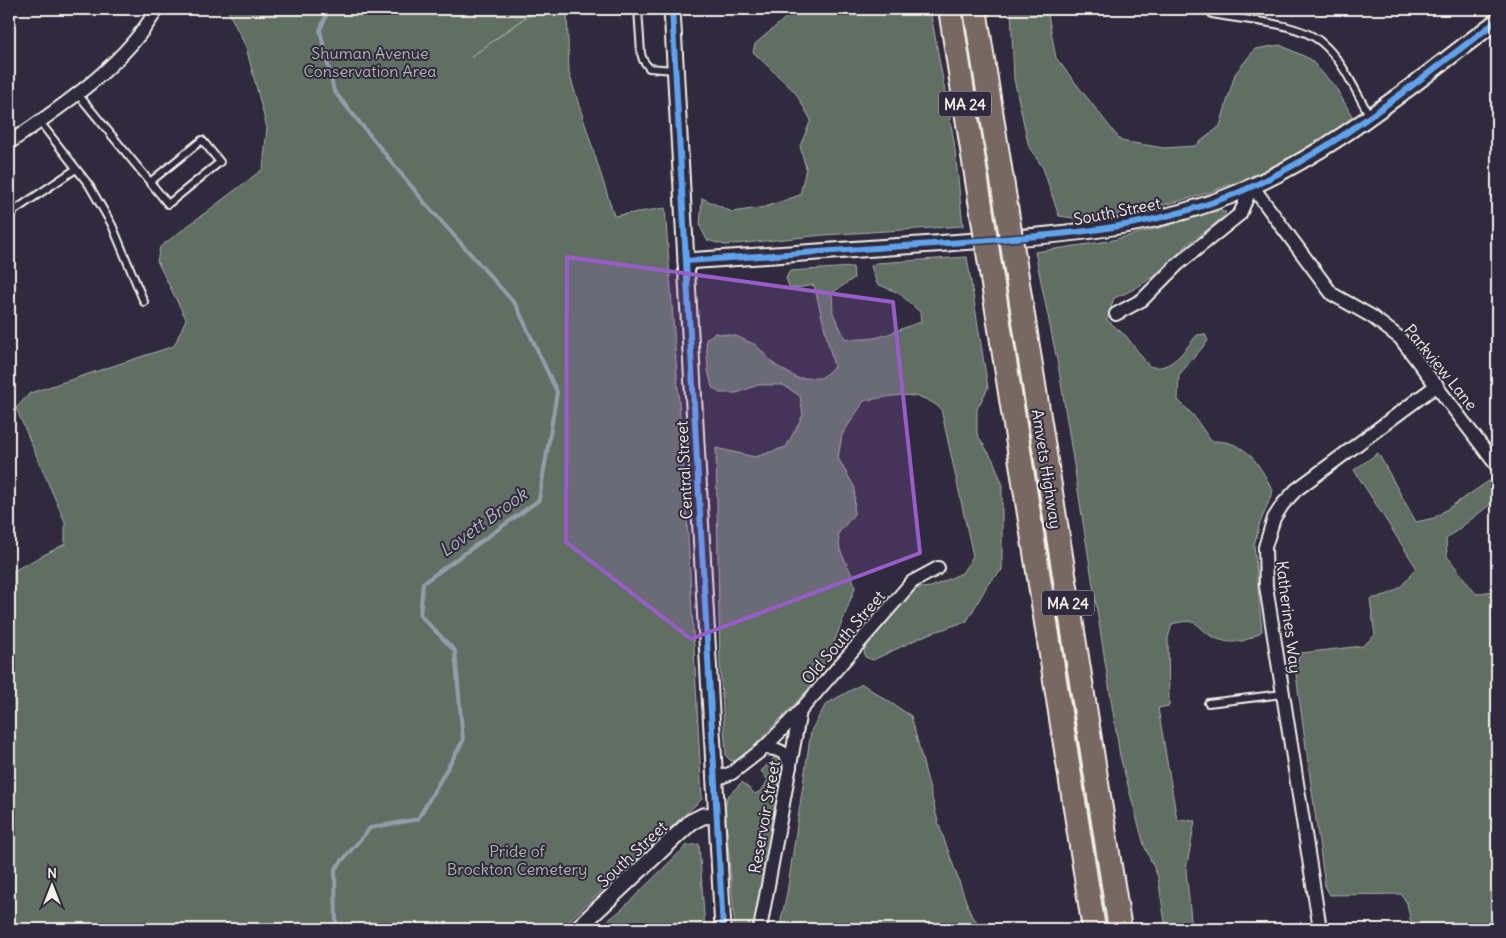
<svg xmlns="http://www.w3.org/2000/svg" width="1506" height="938" viewBox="0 0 1506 938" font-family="Delius,sans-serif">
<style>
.green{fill:#616e64;stroke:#aab0a6}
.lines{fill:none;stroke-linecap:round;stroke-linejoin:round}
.stream{stroke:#959ca9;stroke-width:4}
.service-casing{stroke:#f4f1e8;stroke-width:10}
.minor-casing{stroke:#f4f1e8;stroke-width:16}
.tertiary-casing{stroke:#f4f1e8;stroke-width:19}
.motorway-casing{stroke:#f4f1e8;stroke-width:26}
.service{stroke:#2f2a3d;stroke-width:6}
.minor{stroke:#2f2a3d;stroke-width:12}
.tertiary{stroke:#2f2a3d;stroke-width:15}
.motorway{stroke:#776864;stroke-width:22}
.motorway-bridge-casing{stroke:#f4f1e8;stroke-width:26;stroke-linecap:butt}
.motorway-bridge{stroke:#776864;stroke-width:22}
.cycleway-casing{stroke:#2f2a3d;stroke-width:9}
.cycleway{stroke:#60a3ed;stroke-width:6}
.marked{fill:#995dc9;fill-opacity:0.2;stroke:#995dc9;stroke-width:4;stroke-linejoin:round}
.labels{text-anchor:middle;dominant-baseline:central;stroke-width:4;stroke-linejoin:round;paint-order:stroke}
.shield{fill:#2f2a3d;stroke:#b9b5b5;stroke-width:1}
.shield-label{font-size:15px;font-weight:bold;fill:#f4f1e8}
.park-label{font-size:16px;fill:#b2b6ad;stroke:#2f2a3d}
.street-label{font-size:16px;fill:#f4f1e8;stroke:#2f2a3d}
.water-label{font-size:18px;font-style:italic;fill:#b5b8be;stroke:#2f2a3d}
</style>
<rect width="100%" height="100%" fill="#2f2a3d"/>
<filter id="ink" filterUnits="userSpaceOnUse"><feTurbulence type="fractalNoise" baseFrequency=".02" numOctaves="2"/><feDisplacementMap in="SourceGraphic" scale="10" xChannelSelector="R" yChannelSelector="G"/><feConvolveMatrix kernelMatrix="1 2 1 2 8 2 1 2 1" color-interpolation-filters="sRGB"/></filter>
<g filter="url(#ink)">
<!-- green -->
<g class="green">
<path d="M 227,9 L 536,9 L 471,57 L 538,9 L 567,9 L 569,73 L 614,216 L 665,208 L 686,498 L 702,799 L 560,929 L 9,929 L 9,573 L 65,544 L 65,522 L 16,408 L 30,393 L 174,346 L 186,319 L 157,261 L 160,247 L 263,169 L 267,128 L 246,47 Z"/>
<path d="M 796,9 L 930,9 L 954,141 L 963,226 L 824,235 L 725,245 L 707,240 L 700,226 L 702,198 L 732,212 L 765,207 L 800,195 L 806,168 L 800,146 L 811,120 L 795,92 L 753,52 L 755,44 Z"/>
<path d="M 1011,9 L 1047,9 L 1056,58 L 1121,141 L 1164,148 L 1195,146 L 1220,126 L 1235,74 L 1255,49 L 1280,45 L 1310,59 L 1336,88 L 1355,121 C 1283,165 1219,196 1134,211 C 1119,213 1101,219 1085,219 C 1077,219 1068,217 1059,216 L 1043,168 L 1029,147 L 1014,79 Z"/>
<path d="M 1215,211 L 1226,212 C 1219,224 1205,230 1194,239 C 1165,264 1152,284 1114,298 L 1107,320 L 1126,336 L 1149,366 C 1171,373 1185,349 1197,335 L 1205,334 L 1208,341 L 1179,375 L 1178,400 L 1193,415 L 1211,441 C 1246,440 1258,462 1273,491 L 1260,523 L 1254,545 L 1262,631 C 1246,643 1230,646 1211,636 C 1205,633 1201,626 1195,623 C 1189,620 1179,622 1172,624 L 1168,638 L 1169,706 L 1158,708 L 1177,820 L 1195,821 L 1186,870 L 1192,929 L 1166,929 L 1158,877 L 1144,845 L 1120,756 L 1059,370 L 1035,252 L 1109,241 L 1159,228 Z"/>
<path d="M 967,257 L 988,388 L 977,409 L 977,434 L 993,460 L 1002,483 L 1002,570 L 988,584 L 967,621 L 926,635 L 873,660 L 865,657 L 864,650 L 912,589 L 931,587 L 962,573 L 973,556 L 941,409 C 917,388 892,396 864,401 L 842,435 L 838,458 L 855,488 L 854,514 L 838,534 L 840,550 L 852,575 L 855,588 L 829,656 L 807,691 L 755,745 L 738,760 L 731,761 L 726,756 L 720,667 L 716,448 L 755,457 L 786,447 L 803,415 L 800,396 L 783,385 L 758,385 L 737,393 L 720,393 L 712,387 L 708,370 L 706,339 L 715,333 L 736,336 L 756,345 L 775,365 L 797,378 L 821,378 L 834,367 L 814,285 L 790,289 L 786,278 L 790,271 L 853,267 L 854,278 L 832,293 L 833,313 L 845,338 C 879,343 891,331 921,322 L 920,312 L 899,293 L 877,284 L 871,266 L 876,263 Z"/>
<path d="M 1378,453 L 1416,522 L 1434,518 L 1489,481 L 1497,490 L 1497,499 L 1446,539 L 1447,556 L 1476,594 L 1497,590 L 1497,929 L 1412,929 L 1407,903 L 1401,894 L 1330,895 L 1325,886 L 1295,667 L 1301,653 L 1363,646 L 1375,635 L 1370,599 C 1394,594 1402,589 1416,567 L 1354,470 Z"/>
<path d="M 862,684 L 911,716 L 939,825 L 971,915 L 984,929 L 779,929 L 787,893 L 811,731 L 826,704 Z"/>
<path d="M 776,756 L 781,761 L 783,769 L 753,929 L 735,929 L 725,809 L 727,797 L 742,782 L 755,794 L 762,790 L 768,780 L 761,771 Z"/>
<path d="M 699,844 L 705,929 L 597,929 L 620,911 L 686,846 Z"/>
</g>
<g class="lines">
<!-- stream -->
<path class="stream" d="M 329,9 L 320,30 L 334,91 L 425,203 L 516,305 L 557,392 L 539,500 L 423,583 L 420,615 L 455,651 L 463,741 L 418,819 L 370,828 L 335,869 L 336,929"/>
<!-- service casing -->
<g class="service-casing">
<g id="service">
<path d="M 638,9 L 641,53 L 643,60 L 649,68 L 674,70"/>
<path d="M 1212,14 C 1241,20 1298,22 1321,42 C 1343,60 1355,91 1370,116"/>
<path d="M 77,93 L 168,204 L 220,162 L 202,140 L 150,182"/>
<path d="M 40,122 L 89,185 L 112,225 L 144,302"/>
<path d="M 9,214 L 76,169"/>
<path d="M 9,512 L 11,517"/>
<path d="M 1208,703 L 1283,694"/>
</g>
</g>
<!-- minor casing -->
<g class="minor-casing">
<g id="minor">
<path d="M 9,143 C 62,106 124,66 157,9"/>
<path d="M 1252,186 L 1332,294 L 1371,316 L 1400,338 L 1497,466"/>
<path d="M 1116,314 L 1142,300 L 1178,264 L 1240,214 L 1252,186"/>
<path d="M 764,748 C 778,748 788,752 790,767"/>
<path d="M 715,779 L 732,773 L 764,748 L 800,711 L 912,582 L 938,568"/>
<path d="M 760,929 L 800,711"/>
<path d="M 1320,929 L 1266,586 L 1265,547 L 1274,518 L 1283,504 L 1296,490 L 1437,385"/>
</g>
</g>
<!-- tertiary casing -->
<g class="tertiary-casing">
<g id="tertiary">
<path d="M 672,9 L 723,929"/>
<path d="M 686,261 C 774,255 861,249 948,243 C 1042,236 1138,232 1227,197 C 1328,158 1412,84 1497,21"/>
<path d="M 577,929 L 691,822 L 703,816 L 717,815"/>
</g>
</g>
<!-- motorway casing -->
<g class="motorway-casing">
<g id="motorway">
<path d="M 950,9 L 980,200"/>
<path d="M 975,9 L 1005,199"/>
<path d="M 1017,277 L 1120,929"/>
<path d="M 992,278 L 1094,929"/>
</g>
</g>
<!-- service -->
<use href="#service" class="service"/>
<!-- minor -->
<use href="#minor" class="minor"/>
<!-- tertiary -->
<use href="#tertiary" class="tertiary"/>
<!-- motorway -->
<use href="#motorway" class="motorway"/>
<!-- motorway-bridge casing -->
<g class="motorway-bridge-casing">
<g id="motorway-bridge">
<path d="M 1005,199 L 1017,277"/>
<path d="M 980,200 L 992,278"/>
</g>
</g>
<!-- motorway-bridge -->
<use href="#motorway-bridge" class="motorway-bridge"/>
<!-- cycleway casing -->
<g class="cycleway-casing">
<g id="cycleway">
<path d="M 672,9 L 723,929"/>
<path d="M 686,261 C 774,255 861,249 948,243 C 1042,236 1138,232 1227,197 C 1328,158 1412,84 1497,21"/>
</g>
</g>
<!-- cycleway -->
<use href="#cycleway" class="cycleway"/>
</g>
</g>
<!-- marked area -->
<path class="marked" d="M 567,257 L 893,302 L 920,553 L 691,639 L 566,542 Z"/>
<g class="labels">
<!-- shield labels -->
<g class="shield">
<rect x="939" y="91.5" width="52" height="25" rx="4"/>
<rect x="1042" y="590.5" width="52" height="25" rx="4"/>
</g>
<g class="shield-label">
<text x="965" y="104">MA 24</text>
<text x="1068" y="603">MA 24</text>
</g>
<!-- park labels -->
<g class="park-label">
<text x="370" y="53">Shuman Avenue<tspan x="370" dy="18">Conservation Area</tspan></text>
<text x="517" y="851">Pride of<tspan x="517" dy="18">Brockton Cemetery</tspan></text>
</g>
<!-- street labels -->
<g class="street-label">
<text transform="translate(1117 211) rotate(-11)">South Street</text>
<text transform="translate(1441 367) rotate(51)">Parkview Lane</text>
<text transform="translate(1047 469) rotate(81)">Amvets Highway</text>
<text transform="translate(684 470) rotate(-93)">Central Street</text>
<text transform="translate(1289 617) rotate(83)">Katherines Way</text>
<text transform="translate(843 637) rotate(-49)">Old South Street</text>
<text transform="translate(764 817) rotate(-80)">Reservoir Street</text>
<text transform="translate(632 854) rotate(-43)">South Street</text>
</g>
<!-- water labels -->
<g class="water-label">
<text transform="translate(483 522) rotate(-36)">Lovett Brook</text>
</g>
</g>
<!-- margin -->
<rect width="1506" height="938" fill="none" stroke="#2f2a3d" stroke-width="30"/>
<rect x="15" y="15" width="1476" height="908" fill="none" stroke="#f4f1e8" stroke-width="2" filter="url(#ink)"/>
<!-- north arrow -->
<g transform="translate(52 886)" stroke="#2f2a3d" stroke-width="4" paint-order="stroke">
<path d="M0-4L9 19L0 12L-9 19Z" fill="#f4f1e8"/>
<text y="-8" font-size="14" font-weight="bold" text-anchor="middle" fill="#f4f1e8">N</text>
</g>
</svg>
